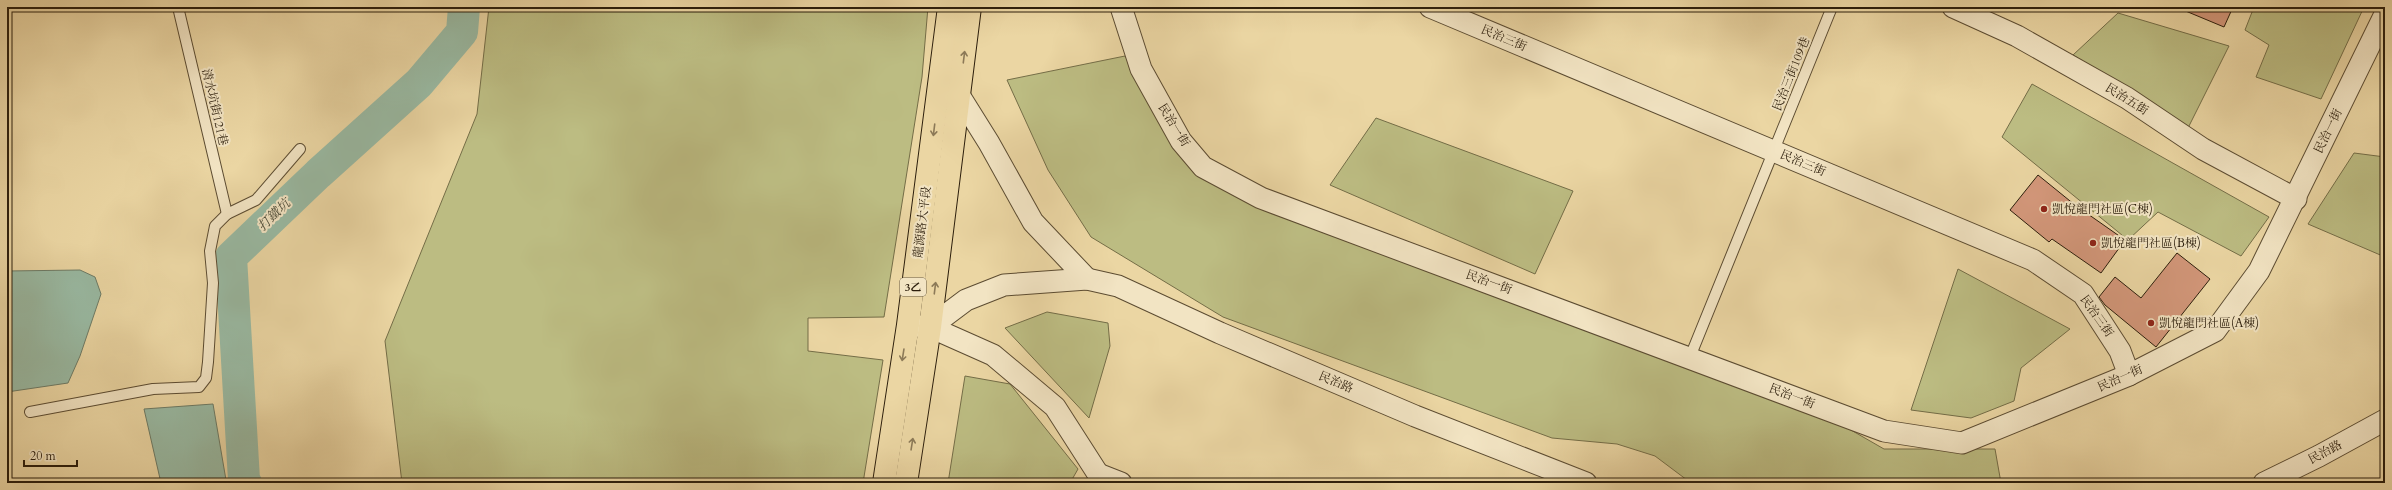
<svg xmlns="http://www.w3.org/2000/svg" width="2392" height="490" viewBox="0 0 2392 490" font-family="Cardo,'Noto Serif TC',serif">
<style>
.green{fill:#bcbc82;stroke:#746d47}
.water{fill:#99b9a2;stroke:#6d7b66}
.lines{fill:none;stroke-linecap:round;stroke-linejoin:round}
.river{stroke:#99b9a2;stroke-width:32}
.building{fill:#d3977a;stroke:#2c1e0c}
.lane-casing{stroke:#5c4c32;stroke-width:12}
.street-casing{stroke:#5c4c32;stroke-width:23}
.primary-casing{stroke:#2c1e0c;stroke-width:24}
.lane{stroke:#f2e4c3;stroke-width:10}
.street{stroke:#f2e4c3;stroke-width:21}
.primary{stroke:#ebd6a3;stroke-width:22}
.oneway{stroke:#8c7a58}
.poi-dot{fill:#8f2418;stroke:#f2e4c3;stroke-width:1.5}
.labels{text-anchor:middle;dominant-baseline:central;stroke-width:4;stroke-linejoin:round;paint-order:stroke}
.shield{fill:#f2e4c3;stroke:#675943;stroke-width:1}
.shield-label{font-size:11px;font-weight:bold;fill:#2c1e0c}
.street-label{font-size:12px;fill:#2c1e0c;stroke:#f2e4c3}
.poi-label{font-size:12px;fill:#2c1e0c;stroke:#f2e4c3;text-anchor:start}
.water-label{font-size:13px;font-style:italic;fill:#4d4c39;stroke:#f2e4c3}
</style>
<rect width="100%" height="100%" fill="#ebd6a3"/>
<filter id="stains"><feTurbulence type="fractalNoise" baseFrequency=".005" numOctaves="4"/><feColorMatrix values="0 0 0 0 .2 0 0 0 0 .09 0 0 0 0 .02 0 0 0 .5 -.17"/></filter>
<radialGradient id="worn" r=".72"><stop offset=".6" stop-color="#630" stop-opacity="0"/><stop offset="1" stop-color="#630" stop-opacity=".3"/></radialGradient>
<!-- green -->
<g class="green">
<path d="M 489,7 L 928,7 L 922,77 L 884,317 L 808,318 L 808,351 L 883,360 L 863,483 L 402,483 L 385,341 L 477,114 Z"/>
<path d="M 2254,7 L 2364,7 L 2321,99 L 2256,77 L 2269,45 L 2245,30 Z"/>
<path d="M 2118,13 L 2229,46 L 2188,128 L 2073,55 Z"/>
<path d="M 1125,56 L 1190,158 L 1837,422 L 1884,449 L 1995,449 L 2001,483 L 1691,483 L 1655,456 L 1617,444 L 1552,438 L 1223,317 L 1091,237 L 1048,170 L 1007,80 Z"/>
<path d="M 2032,84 L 2269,217 L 2241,256 L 2158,212 L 2128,240 L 2002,137 Z"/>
<path d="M 1376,118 L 1573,191 L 1535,274 L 1330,185 Z"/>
<path d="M 2354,153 L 2385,157 L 2385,257 L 2308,224 Z"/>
<path d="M 1958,269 L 2070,329 L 2021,368 L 2014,401 L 1971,418 L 1911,410 Z"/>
<path d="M 1047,312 L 1108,323 L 1110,346 L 1089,418 L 1005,328 Z"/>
<path d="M 965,376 L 1010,384 L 1078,469 L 1070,483 L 948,483 Z"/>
</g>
<!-- water -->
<g class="water">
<path d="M 80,270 L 95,277 L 101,294 L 80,356 L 68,383 L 7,392 L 7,271 Z"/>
<path d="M 213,404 L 226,480 L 161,483 L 144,409 Z"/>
</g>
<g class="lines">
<!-- river -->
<path class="river" d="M 246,483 L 244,480 L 231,257 L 318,174 L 419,83 L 462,32 L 464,7"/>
</g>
<!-- building -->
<g class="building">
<path d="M 2176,7 L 2233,7 L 2224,27 Z"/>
<path d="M 2038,175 L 2075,205 L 2125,240 L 2101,273 L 2052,239 L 2049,242 L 2010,210 Z"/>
<path d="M 2177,253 L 2210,279 L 2156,347 L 2105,305 L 2099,297 L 2115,277 L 2141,298 Z"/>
</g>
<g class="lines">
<!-- lane casing -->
<g class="lane-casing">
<g id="lane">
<path d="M 178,7 L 227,214"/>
<path d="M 1690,357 L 1832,7"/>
<path d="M 30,412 L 153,389 L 199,387 L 206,378 L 208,362 L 213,283 L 210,251 L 215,226 L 227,214 L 256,200 L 300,149"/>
</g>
</g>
<!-- street casing -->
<g class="street-casing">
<g id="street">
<path d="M 1121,7 L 1141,69 L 1181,141 L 1203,167 L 1261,198 L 1884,431 L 1962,443 L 2129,375 L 2215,331 L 2259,271 L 2385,14"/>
<path d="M 1430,7 L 2033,260 L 2083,294 L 2120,351 L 2129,375"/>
<path d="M 1953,7 L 2017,36 L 2127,98 L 2203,149 L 2296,199"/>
<path d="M 947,93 L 959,95 L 989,143 L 1033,222 L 1087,279"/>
<path d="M 917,326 L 930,327 L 966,300 L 1004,285 L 1087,279 L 1118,286 L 1220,333 L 1415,416 L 1586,483"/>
<path d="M 930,327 L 993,355 L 1055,407 L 1098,474"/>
<path d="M 1098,474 L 1121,483"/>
<path d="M 2264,483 L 2319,456 L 2385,420"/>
</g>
</g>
<!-- primary casing -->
<g class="primary-casing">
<g id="primary">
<path d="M 884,483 L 908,325 L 949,7"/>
<path d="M 906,483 L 930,327 L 970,7"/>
</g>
</g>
<!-- lane -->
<use href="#lane" class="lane"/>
<!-- street -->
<use href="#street" class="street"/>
<!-- primary -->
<use href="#primary" class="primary"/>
</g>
<!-- one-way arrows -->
<defs><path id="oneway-shaft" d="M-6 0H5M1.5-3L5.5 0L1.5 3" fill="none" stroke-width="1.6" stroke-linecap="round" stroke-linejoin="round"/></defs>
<g class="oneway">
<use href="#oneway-shaft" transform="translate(964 57) rotate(-83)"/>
<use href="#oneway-shaft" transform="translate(934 130) rotate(97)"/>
<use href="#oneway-shaft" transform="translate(935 288) rotate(-83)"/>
<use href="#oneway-shaft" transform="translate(903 355) rotate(99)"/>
<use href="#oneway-shaft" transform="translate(912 444) rotate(-81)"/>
</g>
<!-- markers -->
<g class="poi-dot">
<circle cx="2044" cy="209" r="4"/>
<circle cx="2093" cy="243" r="4"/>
<circle cx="2151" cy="323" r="4"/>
</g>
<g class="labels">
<!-- shield labels -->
<rect class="shield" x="900" y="278" width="26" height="18" rx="3"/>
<g class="shield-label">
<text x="913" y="287">3乙</text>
</g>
<!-- street labels -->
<g class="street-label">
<text transform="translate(1504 38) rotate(23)">民治三街</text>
<text transform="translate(1791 74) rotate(-68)">民治三街109巷</text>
<text transform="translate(2127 99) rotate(32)">民治五街</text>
<text transform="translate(215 107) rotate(77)">清水坑街121巷</text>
<text transform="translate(1174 125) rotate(58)">民治一街</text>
<text transform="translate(2328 131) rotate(-64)">民治一街</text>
<text transform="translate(1803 163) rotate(23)">民治三街</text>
<text transform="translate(922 222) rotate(-83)">龍源路大平段</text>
<text transform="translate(1489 282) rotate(20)">民治一街</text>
<text transform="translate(2097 316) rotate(55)">民治三街</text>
<text transform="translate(2120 378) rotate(-24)">民治一街</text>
<text transform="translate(1336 382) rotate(23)">民治路</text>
<text transform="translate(1792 396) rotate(21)">民治一街</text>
<text transform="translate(2325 452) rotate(-28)">民治路</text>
</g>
<!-- poi labels -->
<g class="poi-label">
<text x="2052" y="209">凱悅龍門社區(C棟)</text>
<text x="2101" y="243">凱悅龍門社區(B棟)</text>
<text x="2159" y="323">凱悅龍門社區(A棟)</text>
</g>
<!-- water labels -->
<g class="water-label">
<text transform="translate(274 215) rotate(-44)">打鐵坑</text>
</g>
</g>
<!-- margin -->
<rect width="2392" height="490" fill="none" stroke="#ebd6a3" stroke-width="24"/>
<rect x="8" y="8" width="2376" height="474" fill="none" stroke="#2c1e0c" stroke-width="2"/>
<rect x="12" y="12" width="2368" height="466" fill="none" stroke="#2c1e0c"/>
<!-- scale -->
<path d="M24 460v6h53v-6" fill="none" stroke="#2c1e0c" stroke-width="2"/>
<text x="30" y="460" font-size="12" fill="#2c1e0c" stroke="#f2e4c3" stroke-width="3" paint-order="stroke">20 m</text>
<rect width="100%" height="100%" filter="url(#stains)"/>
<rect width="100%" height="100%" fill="url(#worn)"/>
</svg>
